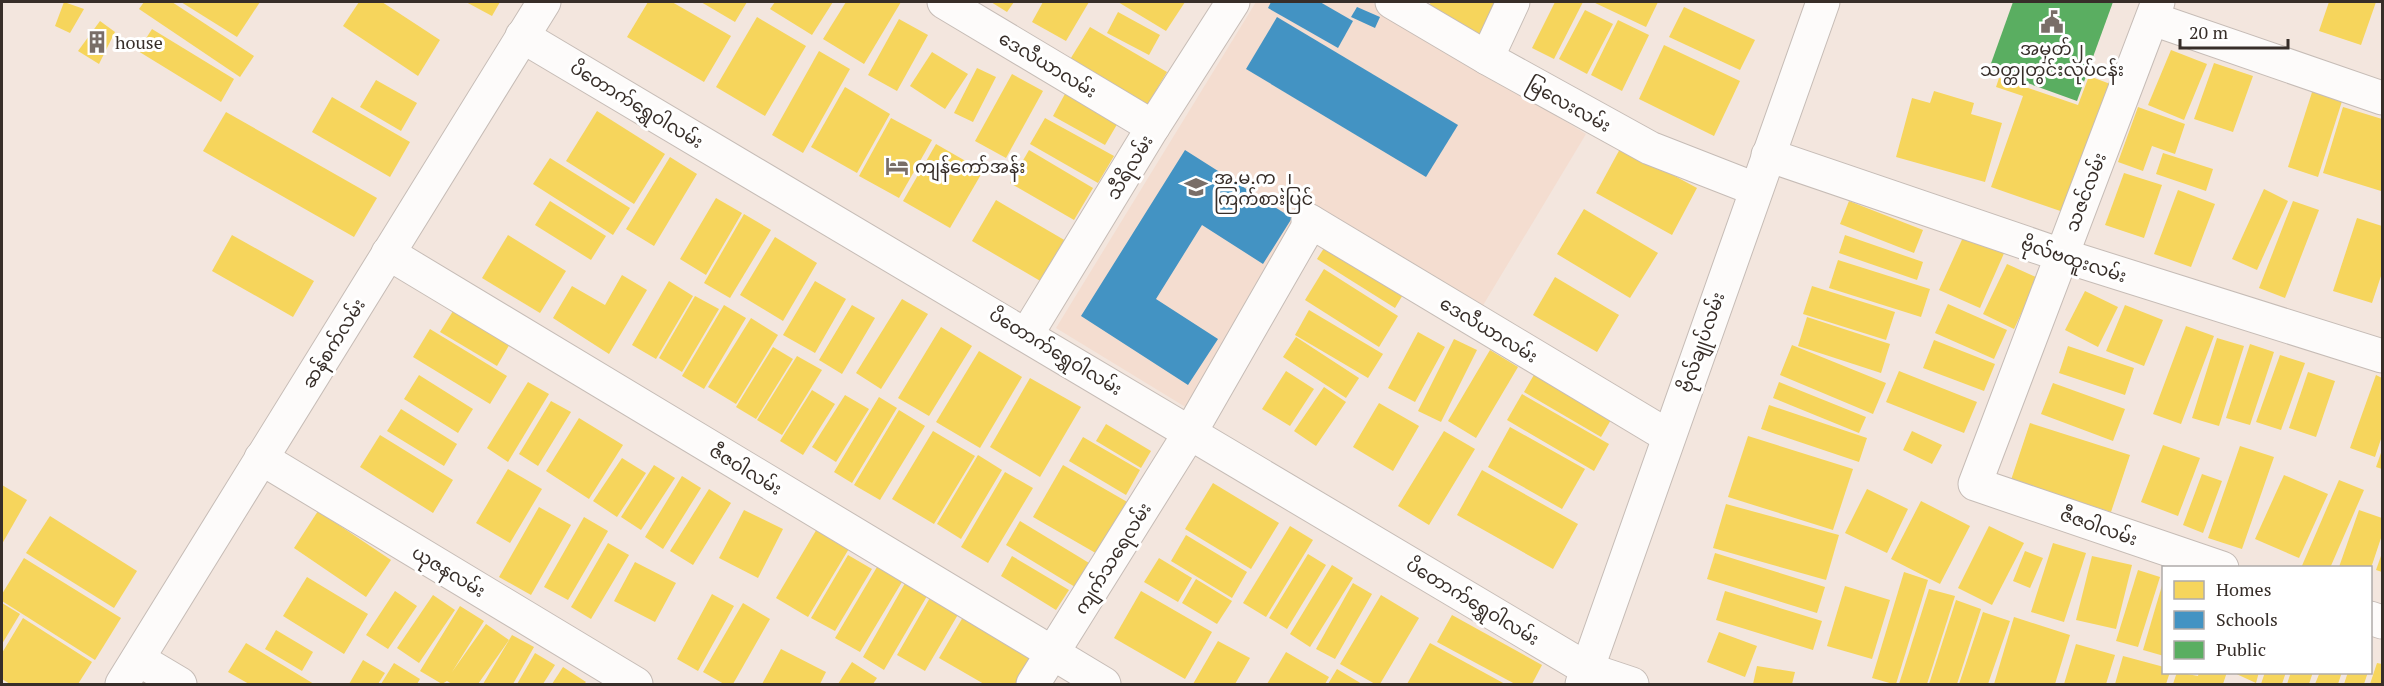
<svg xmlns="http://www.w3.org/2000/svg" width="2384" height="686" viewBox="0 0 2384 686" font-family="'PT Serif','Noto Sans Myanmar',serif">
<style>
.built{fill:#f4ddd0}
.homes{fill:#f6d55c}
.schools{fill:#4393c3}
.public{fill:#5aae61}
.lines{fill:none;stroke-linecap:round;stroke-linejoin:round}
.street-casing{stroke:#c6bcb6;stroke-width:35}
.secondary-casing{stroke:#c6bcb6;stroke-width:35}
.street{stroke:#fdfbfa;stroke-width:33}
.secondary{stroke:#fdfbfa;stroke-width:33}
.labels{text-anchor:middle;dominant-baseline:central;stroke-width:6;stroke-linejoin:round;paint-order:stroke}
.poi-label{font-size:18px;fill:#372e29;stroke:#fff;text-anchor:start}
.street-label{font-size:18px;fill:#372e29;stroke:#fff}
</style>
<rect width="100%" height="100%" fill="#f3e6de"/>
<!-- built -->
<path class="built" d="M 1256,2 L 1371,2 L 1586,134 L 1482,307 L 1332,217 L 1210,422 L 1056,328 Z"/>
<!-- homes -->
<g class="homes">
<path d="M 64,2 L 84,9 L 70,33 L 55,26 Z"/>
<path d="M 144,2 L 172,2 L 254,56 L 240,77 L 139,9 Z"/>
<path d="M 181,2 L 260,2 L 237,37 Z"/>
<path d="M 359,2 L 382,2 L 440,40 L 418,76 L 343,26 Z"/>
<path d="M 466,2 L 500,2 L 492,16 Z"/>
<path d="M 648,2 L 672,2 L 731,36 L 704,82 L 627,37 Z"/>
<path d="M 701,2 L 747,2 L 735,22 Z"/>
<path d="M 775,2 L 833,2 L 812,35 L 770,9 Z"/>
<path d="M 846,2 L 901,2 L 864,64 L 823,39 Z"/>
<path d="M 991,2 L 1014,2 L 1007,12 Z"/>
<path d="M 1043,2 L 1089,2 L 1066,41 L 1032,22 Z"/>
<path d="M 1118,2 L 1185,2 L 1166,31 Z"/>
<path d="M 1431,2 L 1503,2 L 1482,38 L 1428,7 Z"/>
<path d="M 1555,2 L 1583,2 L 1554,59 L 1532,48 Z"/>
<path d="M 1593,2 L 1658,2 L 1646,27 Z"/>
<path d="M 2329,2 L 2376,2 L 2361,45 L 2319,31 Z"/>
<path d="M 1684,7 L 1755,40 L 1740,70 L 1669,37 Z"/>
<path d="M 1585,10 L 1613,24 L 1587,74 L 1559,59 Z"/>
<path d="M 1118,12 L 1160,35 L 1149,55 L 1107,33 Z"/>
<path d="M 757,17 L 806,46 L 765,116 L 716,87 Z"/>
<path d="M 899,19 L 928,35 L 897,91 L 868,75 Z"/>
<path d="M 1618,20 L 1649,35 L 1622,91 L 1591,75 Z"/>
<path d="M 100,21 L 115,32 L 99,64 L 78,51 Z"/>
<path d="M 1090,27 L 1167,72 L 1144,111 L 1066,66 Z"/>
<path d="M 152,29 L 234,79 L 221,102 L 138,51 Z"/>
<path d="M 1664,45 L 1740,81 L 1714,136 L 1639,99 Z"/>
<path d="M 2171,50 L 2207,64 L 2184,120 L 2148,105 Z"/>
<path d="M 819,51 L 850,69 L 803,153 L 772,135 Z"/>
<path d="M 932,52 L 968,74 L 945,109 L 910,86 Z"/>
<path d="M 2214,63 L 2253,76 L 2233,132 L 2194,119 Z"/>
<path d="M 977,68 L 996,77 L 973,122 L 954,113 Z"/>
<path d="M 1012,74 L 1043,91 L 1006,158 L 975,141 Z"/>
<path d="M 2089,76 L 2113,85 L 2069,214 L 1991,187 L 2023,96 L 1996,87 L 1999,78 L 2078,105 Z"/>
<path d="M 376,80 L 417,103 L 401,131 L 360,107 Z"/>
<path d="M 2314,86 L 2344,95 L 2318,177 L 2288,167 Z"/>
<path d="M 845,87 L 890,114 L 857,173 L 811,147 Z"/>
<path d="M 1934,91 L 1974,103 L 1971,114 L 2002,123 L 1985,182 L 1896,157 L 1912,98 L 1930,103 Z"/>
<path d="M 1066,92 L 1119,121 L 1105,145 L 1053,116 Z"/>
<path d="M 332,97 L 410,142 L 390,177 L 312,132 Z"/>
<path d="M 2138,107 L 2185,124 L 2175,154 L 2152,146 L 2143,171 L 2118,162 Z"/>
<path d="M 2343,107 L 2382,119 L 2381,191 L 2323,173 Z"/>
<path d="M 597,111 L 665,154 L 634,204 L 566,161 Z"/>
<path d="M 226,112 L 377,198 L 354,237 L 203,151 Z"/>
<path d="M 891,118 L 932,140 L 899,198 L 859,176 Z"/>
<path d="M 1045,118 L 1114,156 L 1098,183 L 1030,144 Z"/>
<path d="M 936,144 L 983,171 L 950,228 L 903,201 Z"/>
<path d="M 1621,147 L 1697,188 L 1672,235 L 1596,193 Z"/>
<path d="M 1029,150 L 1093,188 L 1074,220 L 1010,183 Z"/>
<path d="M 2163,153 L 2213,169 L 2206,191 L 2156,174 Z"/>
<path d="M 670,157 L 697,174 L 654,246 L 626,229 Z"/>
<path d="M 550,158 L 630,208 L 613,235 L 533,184 Z"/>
<path d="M 2124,173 L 2162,185 L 2144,238 L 2105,225 Z"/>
<path d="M 2264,189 L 2288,201 L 2257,270 L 2232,259 Z"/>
<path d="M 2178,190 L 2215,204 L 2191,267 L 2154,254 Z"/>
<path d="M 716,198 L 742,213 L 706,275 L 680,259 Z"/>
<path d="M 996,200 L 1078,248 L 1054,289 L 972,241 Z"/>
<path d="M 550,201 L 606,236 L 591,260 L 535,225 Z"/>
<path d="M 1849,201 L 1923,230 L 1914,253 L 1840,224 Z"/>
<path d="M 2293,201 L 2319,210 L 2285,298 L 2259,288 Z"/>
<path d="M 1584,209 L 1658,253 L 1630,298 L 1557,254 Z"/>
<path d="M 744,214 L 771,230 L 730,298 L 704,283 Z"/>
<path d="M 2357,218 L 2382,226 L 2382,273 L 2372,303 L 2333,291 Z"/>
<path d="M 1965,233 L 2005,251 L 1980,308 L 1939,290 Z"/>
<path d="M 232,235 L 314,281 L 293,317 L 212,271 Z"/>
<path d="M 508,235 L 566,271 L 540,313 L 482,278 Z"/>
<path d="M 1845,235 L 1923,262 L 1917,280 L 1839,253 Z"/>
<path d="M 775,237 L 817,263 L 783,321 L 740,295 Z"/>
<path d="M 1326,245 L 1404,293 L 1395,308 L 1317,259 Z"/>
<path d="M 1838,260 L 1930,289 L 1921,317 L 1829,288 Z"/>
<path d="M 2007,264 L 2038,278 L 2014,329 L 1983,314 Z"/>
<path d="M 1324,269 L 1398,316 L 1379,347 L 1305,300 Z"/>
<path d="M 622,275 L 647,290 L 609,354 L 553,318 L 572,286 L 605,305 Z"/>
<path d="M 1555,277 L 1619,315 L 1597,352 L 1533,315 Z"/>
<path d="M 669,281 L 693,296 L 656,359 L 632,345 Z"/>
<path d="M 815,281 L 846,299 L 815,353 L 783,335 Z"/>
<path d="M 1812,286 L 1895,312 L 1886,340 L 1803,314 Z"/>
<path d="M 2085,291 L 2118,307 L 2098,347 L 2065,330 Z"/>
<path d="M 695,296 L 719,309 L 682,372 L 659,358 Z"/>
<path d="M 902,299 L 928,314 L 881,389 L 856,373 Z"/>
<path d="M 458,303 L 514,337 L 497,366 L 440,332 Z"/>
<path d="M 1948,304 L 2007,330 L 1994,359 L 1935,333 Z"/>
<path d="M 724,305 L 746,318 L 704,389 L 682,376 Z"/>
<path d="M 852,305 L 875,318 L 842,374 L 819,360 Z"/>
<path d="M 2125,305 L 2163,320 L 2144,366 L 2106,351 Z"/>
<path d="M 1309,310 L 1383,354 L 1368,378 L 1295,335 Z"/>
<path d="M 1807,317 L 1890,344 L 1881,373 L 1798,346 Z"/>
<path d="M 751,318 L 778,335 L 736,404 L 708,387 Z"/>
<path d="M 2186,326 L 2214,336 L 2181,424 L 2153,414 Z"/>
<path d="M 941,327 L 972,346 L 929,416 L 898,398 Z"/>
<path d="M 430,329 L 507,376 L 490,404 L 413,357 Z"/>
<path d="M 1418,332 L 1445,347 L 1415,402 L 1388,388 Z"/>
<path d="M 1296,337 L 1359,378 L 1346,398 L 1283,357 Z"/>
<path d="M 2217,338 L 2244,346 L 2219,426 L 2192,418 Z"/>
<path d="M 1454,339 L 1477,350 L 1441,422 L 1418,411 Z"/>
<path d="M 1934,340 L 1995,364 L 1984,391 L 1923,368 Z"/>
<path d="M 2250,344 L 2274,352 L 2250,425 L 2226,418 Z"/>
<path d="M 1792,345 L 1886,383 L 1873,414 L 1780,375 Z"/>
<path d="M 2068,346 L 2134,368 L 2125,395 L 2059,373 Z"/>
<path d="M 773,347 L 793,359 L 756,419 L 736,407 Z"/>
<path d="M 1490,350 L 1518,367 L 1476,438 L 1448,421 Z"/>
<path d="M 979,351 L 1022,377 L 980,448 L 936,422 Z"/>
<path d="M 2280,355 L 2305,363 L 2281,430 L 2256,422 Z"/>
<path d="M 797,356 L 822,370 L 782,435 L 757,420 Z"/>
<path d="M 1542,361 L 1619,406 L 1601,437 L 1524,392 Z"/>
<path d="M 1286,371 L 1314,389 L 1290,426 L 1262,409 Z"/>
<path d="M 1899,371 L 1977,402 L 1964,433 L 1886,402 Z"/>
<path d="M 2308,372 L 2335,381 L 2316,437 L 2289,428 Z"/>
<path d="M 419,375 L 473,409 L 458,433 L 404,399 Z"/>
<path d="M 2376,375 L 2382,378 L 2382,436 L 2375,457 L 2350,448 Z"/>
<path d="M 1030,378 L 1081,407 L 1040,477 L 990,447 Z"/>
<path d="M 528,382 L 549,394 L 508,462 L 487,448 Z"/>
<path d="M 1779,382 L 1866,417 L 1859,433 L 1773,398 Z"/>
<path d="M 2053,383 L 2125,409 L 2113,441 L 2041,414 Z"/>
<path d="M 1324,387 L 1346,402 L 1316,446 L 1294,431 Z"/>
<path d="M 812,390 L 835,404 L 803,455 L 780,441 Z"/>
<path d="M 1522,394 L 1609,444 L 1594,471 L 1507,420 Z"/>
<path d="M 845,395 L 869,409 L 836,462 L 812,447 Z"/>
<path d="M 879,397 L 897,408 L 852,483 L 834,472 Z"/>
<path d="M 551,401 L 571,412 L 538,466 L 519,454 Z"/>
<path d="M 1379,403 L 1419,426 L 1393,471 L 1353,447 Z"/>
<path d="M 1769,405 L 1867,438 L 1859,462 L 1761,429 Z"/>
<path d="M 401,409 L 457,444 L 444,466 L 387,431 Z"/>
<path d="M 899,410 L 925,426 L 880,500 L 854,485 Z"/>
<path d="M 579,418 L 623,445 L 589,499 L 546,471 Z"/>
<path d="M 2030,423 L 2130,455 L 2111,512 L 2011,480 Z"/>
<path d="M 1106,424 L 1151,451 L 1141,468 L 1096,441 Z"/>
<path d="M 1510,427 L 1585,469 L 1562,509 L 1488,467 Z"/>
<path d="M 933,431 L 975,456 L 934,524 L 892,499 Z"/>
<path d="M 1444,431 L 1475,449 L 1429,525 L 1398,506 Z"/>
<path d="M 1912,431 L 1942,445 L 1932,464 L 1903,450 Z"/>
<path d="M 380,435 L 453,480 L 433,513 L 360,467 Z"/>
<path d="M 1748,436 L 1853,469 L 1833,530 L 1728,497 Z"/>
<path d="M 1083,437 L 1140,470 L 1126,495 L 1069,461 Z"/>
<path d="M 2163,445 L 2200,458 L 2178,516 L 2141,502 Z"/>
<path d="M 2240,446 L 2274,457 L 2242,549 L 2208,538 Z"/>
<path d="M 2382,450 L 2382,469 L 2376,467 Z"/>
<path d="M 978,455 L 1002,470 L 961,539 L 937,524 Z"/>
<path d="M 622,458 L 646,473 L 617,517 L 593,501 Z"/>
<path d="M 654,465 L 675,478 L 641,530 L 621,517 Z"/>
<path d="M 1063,465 L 1136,507 L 1106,559 L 1033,517 Z"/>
<path d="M 508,469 L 542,489 L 510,543 L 476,523 Z"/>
<path d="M 1482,470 L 1578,524 L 1553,569 L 1457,515 Z"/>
<path d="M 1005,472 L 1033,488 L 988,563 L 961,547 Z"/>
<path d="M 2202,474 L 2222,481 L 2203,533 L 2183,525 Z"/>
<path d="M 2284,475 L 2328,494 L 2299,558 L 2255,539 Z"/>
<path d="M 682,476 L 701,488 L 663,549 L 645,537 Z"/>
<path d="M 2339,480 L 2364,490 L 2330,568 L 2301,568 Z"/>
<path d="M 1213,483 L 1279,523 L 1251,569 L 1185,529 Z"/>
<path d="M 2,485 L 27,500 L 2,544 Z"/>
<path d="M 709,489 L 731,503 L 693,565 L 670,551 Z"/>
<path d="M 1867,489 L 1908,509 L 1887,553 L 1845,533 Z"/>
<path d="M 1921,501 L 1970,526 L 1940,584 L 1891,559 Z"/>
<path d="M 1726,504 L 1839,535 L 1826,580 L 1713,548 Z"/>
<path d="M 539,507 L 571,525 L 531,595 L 499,577 Z"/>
<path d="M 744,510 L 783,529 L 758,578 L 719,558 Z"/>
<path d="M 2359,510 L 2382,518 L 2382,535 L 2371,568 L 2342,568 L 2339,567 Z"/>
<path d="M 318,511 L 391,560 L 366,597 L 294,548 Z"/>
<path d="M 50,516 L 137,571 L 114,608 L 26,553 Z"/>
<path d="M 584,517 L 608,531 L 568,600 L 544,587 Z"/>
<path d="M 1020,521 L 1094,566 L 1080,590 L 1006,545 Z"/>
<path d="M 821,522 L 853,542 L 808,617 L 776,598 Z"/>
<path d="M 1290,526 L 1313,540 L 1266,617 L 1243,603 Z"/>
<path d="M 1989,526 L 2024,543 L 1992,605 L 1958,588 Z"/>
<path d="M 1186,535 L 1247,572 L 1232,598 L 1171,561 Z"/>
<path d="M 608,543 L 629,555 L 591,619 L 571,607 Z"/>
<path d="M 2053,543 L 2086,553 L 2064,622 L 2031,612 Z"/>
<path d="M 2025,551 L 2043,558 L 2030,588 L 2013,581 Z"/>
<path d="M 1715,553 L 1825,587 L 1817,613 L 1707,579 Z"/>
<path d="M 2382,553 L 2382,572 L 2376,570 Z"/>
<path d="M 1308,554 L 1326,565 L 1287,629 L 1269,618 Z"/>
<path d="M 848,555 L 872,569 L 835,631 L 811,618 Z"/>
<path d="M 1012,556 L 1069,590 L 1056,610 L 1001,576 Z"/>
<path d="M 2092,556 L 2132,565 L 2116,629 L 2076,620 Z"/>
<path d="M 24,558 L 121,618 L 95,660 L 2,601 L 2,594 Z"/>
<path d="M 1159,558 L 1192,578 L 1178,602 L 1144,582 Z"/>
<path d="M 635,562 L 676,583 L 655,622 L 614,601 Z"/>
<path d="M 1332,565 L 1353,578 L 1310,647 L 1290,634 Z"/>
<path d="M 877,567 L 902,582 L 860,652 L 835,638 Z"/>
<path d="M 2138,570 L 2160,577 L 2138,647 L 2116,641 Z"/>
<path d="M 1904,572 L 1928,580 L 1896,684 L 1893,684 L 1872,678 Z"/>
<path d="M 307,577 L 368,614 L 344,654 L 283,616 Z"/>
<path d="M 908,578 L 930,591 L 884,670 L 863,657 Z"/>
<path d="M 1196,579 L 1232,601 L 1217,624 L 1182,603 Z"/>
<path d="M 2163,582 L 2164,582 L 2164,656 L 2143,650 Z"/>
<path d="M 1353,583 L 1372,594 L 1335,659 L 1316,649 Z"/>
<path d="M 1845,586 L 1890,600 L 1872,659 L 1827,646 Z"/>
<path d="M 935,589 L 963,606 L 925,671 L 897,655 Z"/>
<path d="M 1929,589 L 1955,596 L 1927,684 L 1899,684 Z"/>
<path d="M 395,591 L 417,606 L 388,649 L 366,635 Z"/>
<path d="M 1141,591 L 1212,632 L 1185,679 L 1114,638 Z"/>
<path d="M 1725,591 L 1822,621 L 1813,650 L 1716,620 Z"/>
<path d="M 712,594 L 734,606 L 698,671 L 677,659 Z"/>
<path d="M 433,595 L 455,610 L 419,663 L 397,648 Z"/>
<path d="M 1381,595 L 1419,618 L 1380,684 L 1375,684 L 1340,664 Z"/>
<path d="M 1956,600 L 1981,609 L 1957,684 L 1929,684 Z"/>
<path d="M 2,603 L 20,614 L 2,644 Z"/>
<path d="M 743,603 L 770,619 L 733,684 L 724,684 L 703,672 Z"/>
<path d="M 970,605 L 1046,649 L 1026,684 L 984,684 L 939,658 Z"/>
<path d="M 460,606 L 484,621 L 452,672 L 486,624 L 509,640 L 478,684 L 452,684 L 447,681 L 442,684 L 420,671 Z"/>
<path d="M 1983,612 L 2010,621 L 1988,684 L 1959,684 Z"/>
<path d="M 1452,615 L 1542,665 L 1532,684 L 1515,684 L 1437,642 Z"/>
<path d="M 2014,617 L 2070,635 L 2055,684 L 1994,684 Z"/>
<path d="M 23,618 L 92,662 L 78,684 L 10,684 L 2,679 L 2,653 Z"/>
<path d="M 276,630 L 313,652 L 302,671 L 265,649 Z"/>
<path d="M 1719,632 L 1757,646 L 1745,677 L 1707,662 Z"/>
<path d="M 512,635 L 534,647 L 513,684 L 483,684 Z"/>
<path d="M 1218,641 L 1250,658 L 1235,684 L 1193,684 Z"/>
<path d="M 246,643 L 314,684 L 249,684 L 228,672 Z"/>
<path d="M 1430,643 L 1505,684 L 1407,684 Z"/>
<path d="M 2076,644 L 2115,655 L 2106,684 L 2064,684 Z"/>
<path d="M 781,649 L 826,672 L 820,684 L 762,684 Z"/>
<path d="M 1286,652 L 1329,677 L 1325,684 L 1267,684 Z"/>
<path d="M 535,653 L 555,665 L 543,684 L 517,684 Z"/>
<path d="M 2123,656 L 2164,667 L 2164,672 L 2170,672 L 2166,684 L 2115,684 Z"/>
<path d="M 363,660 L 385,673 L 378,684 L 349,684 Z"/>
<path d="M 852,662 L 877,678 L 873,684 L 838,684 Z"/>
<path d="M 394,663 L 420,679 L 417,684 L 381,684 Z"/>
<path d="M 2377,663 L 2382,664 L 2382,684 L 2370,684 Z"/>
<path d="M 1757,666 L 1795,672 L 1792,684 L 1753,684 Z"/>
<path d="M 563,667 L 586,682 L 584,684 L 552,684 Z"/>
<path d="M 1337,669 L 1362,684 L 1328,684 Z"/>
<path d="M 2177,672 L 2198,676 L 2199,672 L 2227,672 L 2223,684 L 2173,684 Z"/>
<path d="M 2232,672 L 2259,672 L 2256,683 Z"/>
<path d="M 2265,672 L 2286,672 L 2282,684 L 2261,684 Z"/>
<path d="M 2291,672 L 2313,672 L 2309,684 L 2287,684 Z"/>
<path d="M 2320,672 L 2342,672 L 2338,684 L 2315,684 Z"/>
<path d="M 2348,672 L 2368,672 L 2364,684 L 2344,684 Z"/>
</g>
<!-- schools -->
<g class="schools">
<path d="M 1271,2 L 1320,2 L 1353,21 L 1338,48 L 1268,8 Z"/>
<path d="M 1357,7 L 1380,17 L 1375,28 L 1351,17 Z"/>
<path d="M 1277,17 L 1458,125 L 1426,177 L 1246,69 Z"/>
<path d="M 1185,150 L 1292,218 L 1263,264 L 1202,225 L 1156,299 L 1218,339 L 1188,385 L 1081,316 Z"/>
</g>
<!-- public -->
<path class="public" d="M 2013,2 L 2113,2 L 2077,101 L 1989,69 Z"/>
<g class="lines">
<!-- street casing -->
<g class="street-casing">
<g id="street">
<path d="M 944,2 L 1153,127"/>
<path d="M 1392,2 L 1487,58 L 1650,148 L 1755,189"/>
<path d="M 2158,2 L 1975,484 L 2222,568"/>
<path d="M 2153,19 L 2382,98"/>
<path d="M 522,36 L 1587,669"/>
<path d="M 1487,58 L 1513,2"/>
<path d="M 1768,155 L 2061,255 L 2382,356"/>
<path d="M 1308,220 L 1668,436"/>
<path d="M 388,253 L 1104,684"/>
<path d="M 1027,334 L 1153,127 L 1233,2"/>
<path d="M 261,458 L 636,684"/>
<path d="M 2370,618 L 2382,622"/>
<path d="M 138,659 L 180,684"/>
<path d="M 122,684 L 544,2"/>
<path d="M 1033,684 L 1191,431 L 1311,222"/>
</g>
</g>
<!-- secondary casing -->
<g class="secondary-casing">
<g id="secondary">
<path d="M 1587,669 L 1632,684"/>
<path d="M 1582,684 L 1823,2"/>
</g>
</g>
<!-- street -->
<use href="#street" class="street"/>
<!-- secondary -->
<use href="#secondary" class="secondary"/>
</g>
<!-- icons -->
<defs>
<g id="civic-bare" transform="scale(1.8)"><path d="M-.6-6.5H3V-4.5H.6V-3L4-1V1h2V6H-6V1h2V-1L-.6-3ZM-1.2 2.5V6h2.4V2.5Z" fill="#796e68" stroke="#fff" stroke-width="2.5" paint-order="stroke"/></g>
<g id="building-bare" transform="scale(1.8)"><path d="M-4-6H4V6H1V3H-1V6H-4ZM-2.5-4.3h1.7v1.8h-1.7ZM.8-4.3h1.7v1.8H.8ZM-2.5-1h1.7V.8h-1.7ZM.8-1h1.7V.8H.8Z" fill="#796e68" stroke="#fff" stroke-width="2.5" paint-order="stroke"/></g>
<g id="hotel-bare" transform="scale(1.8)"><path d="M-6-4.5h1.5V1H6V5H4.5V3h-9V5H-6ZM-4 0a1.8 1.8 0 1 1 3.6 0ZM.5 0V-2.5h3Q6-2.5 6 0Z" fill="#796e68" stroke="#fff" stroke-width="2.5" paint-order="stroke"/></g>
<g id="school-bare" transform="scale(1.8)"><path d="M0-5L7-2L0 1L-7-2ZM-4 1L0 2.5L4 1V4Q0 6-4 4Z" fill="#796e68" stroke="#fff" stroke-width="2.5" paint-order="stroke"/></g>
</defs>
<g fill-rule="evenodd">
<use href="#civic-bare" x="2052" y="22"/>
<use href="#building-bare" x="97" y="42"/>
<use href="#hotel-bare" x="897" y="166"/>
<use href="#school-bare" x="1196" y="187"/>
</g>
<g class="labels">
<!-- poi labels -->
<g class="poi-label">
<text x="115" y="42">house</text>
<text x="2052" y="48" text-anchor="middle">အမှတ်၂<tspan x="2052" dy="21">သတ္တုတွင်းလုပ်ငန်း</tspan></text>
<text x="915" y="166">ကျန်ကော်အန်း</text>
<text x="1214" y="177">အ.မ.က ၂<tspan x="1214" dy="21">ကြက်စားပြင်</tspan></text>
</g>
<!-- street labels -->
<g class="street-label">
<text transform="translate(1048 64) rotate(31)">ဒေလီယာလမ်း</text>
<text transform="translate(637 104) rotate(31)">ပိတောက်ရွှေဝါလမ်း</text>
<text transform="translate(1569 104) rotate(29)">မြလေးလမ်း</text>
<text transform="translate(1129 167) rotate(-59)">သီရိလမ်း</text>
<text transform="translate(2085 192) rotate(-69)">သဇင်လမ်း</text>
<text transform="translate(2074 259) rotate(18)">ဗိုလ်ဗထူးလမ်း</text>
<text transform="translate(1489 329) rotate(31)">ဒေလီယာလမ်း</text>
<text transform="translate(1701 342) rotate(-71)">ဗိုလ်ချုပ်လမ်း</text>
<text transform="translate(333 343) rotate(-58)">ဆန်စက်လမ်း</text>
<text transform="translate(1056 351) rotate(31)">ပိတောက်ရွှေဝါလမ်း</text>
<text transform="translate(746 469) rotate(31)">ဇီဇဝါလမ်း</text>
<text transform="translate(2099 526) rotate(19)">ဇီဇဝါလမ်း</text>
<text transform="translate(1112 558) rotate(-58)">ကျက်သရေလမ်း</text>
<text transform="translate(449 571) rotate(31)">ယုဇနလမ်း</text>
<text transform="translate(1473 601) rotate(31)">ပိတောက်ရွှေဝါလမ်း</text>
</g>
</g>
<!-- border -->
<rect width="2384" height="686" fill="none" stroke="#372e29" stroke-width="6"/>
<!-- legend -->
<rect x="2162" y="566" width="210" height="108" fill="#ffffff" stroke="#afaba9" stroke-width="1.5"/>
<rect x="2174" y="581" width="30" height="18" fill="#f6d55c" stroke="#afaba9" stroke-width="1.5"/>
<text x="2216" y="596" font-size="18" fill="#372e29">Homes</text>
<rect x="2174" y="611" width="30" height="18" fill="#4393c3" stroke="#afaba9" stroke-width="1.5"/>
<text x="2216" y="626" font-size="18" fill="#372e29">Schools</text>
<rect x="2174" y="641" width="30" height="18" fill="#5aae61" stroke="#afaba9" stroke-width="1.5"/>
<text x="2216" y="656" font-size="18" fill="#372e29">Public</text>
<!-- scale -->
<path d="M2180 39v9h108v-9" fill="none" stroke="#372e29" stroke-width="3"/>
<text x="2189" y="39" font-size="18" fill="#372e29" stroke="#ffffff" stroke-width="4.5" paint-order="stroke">20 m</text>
</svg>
